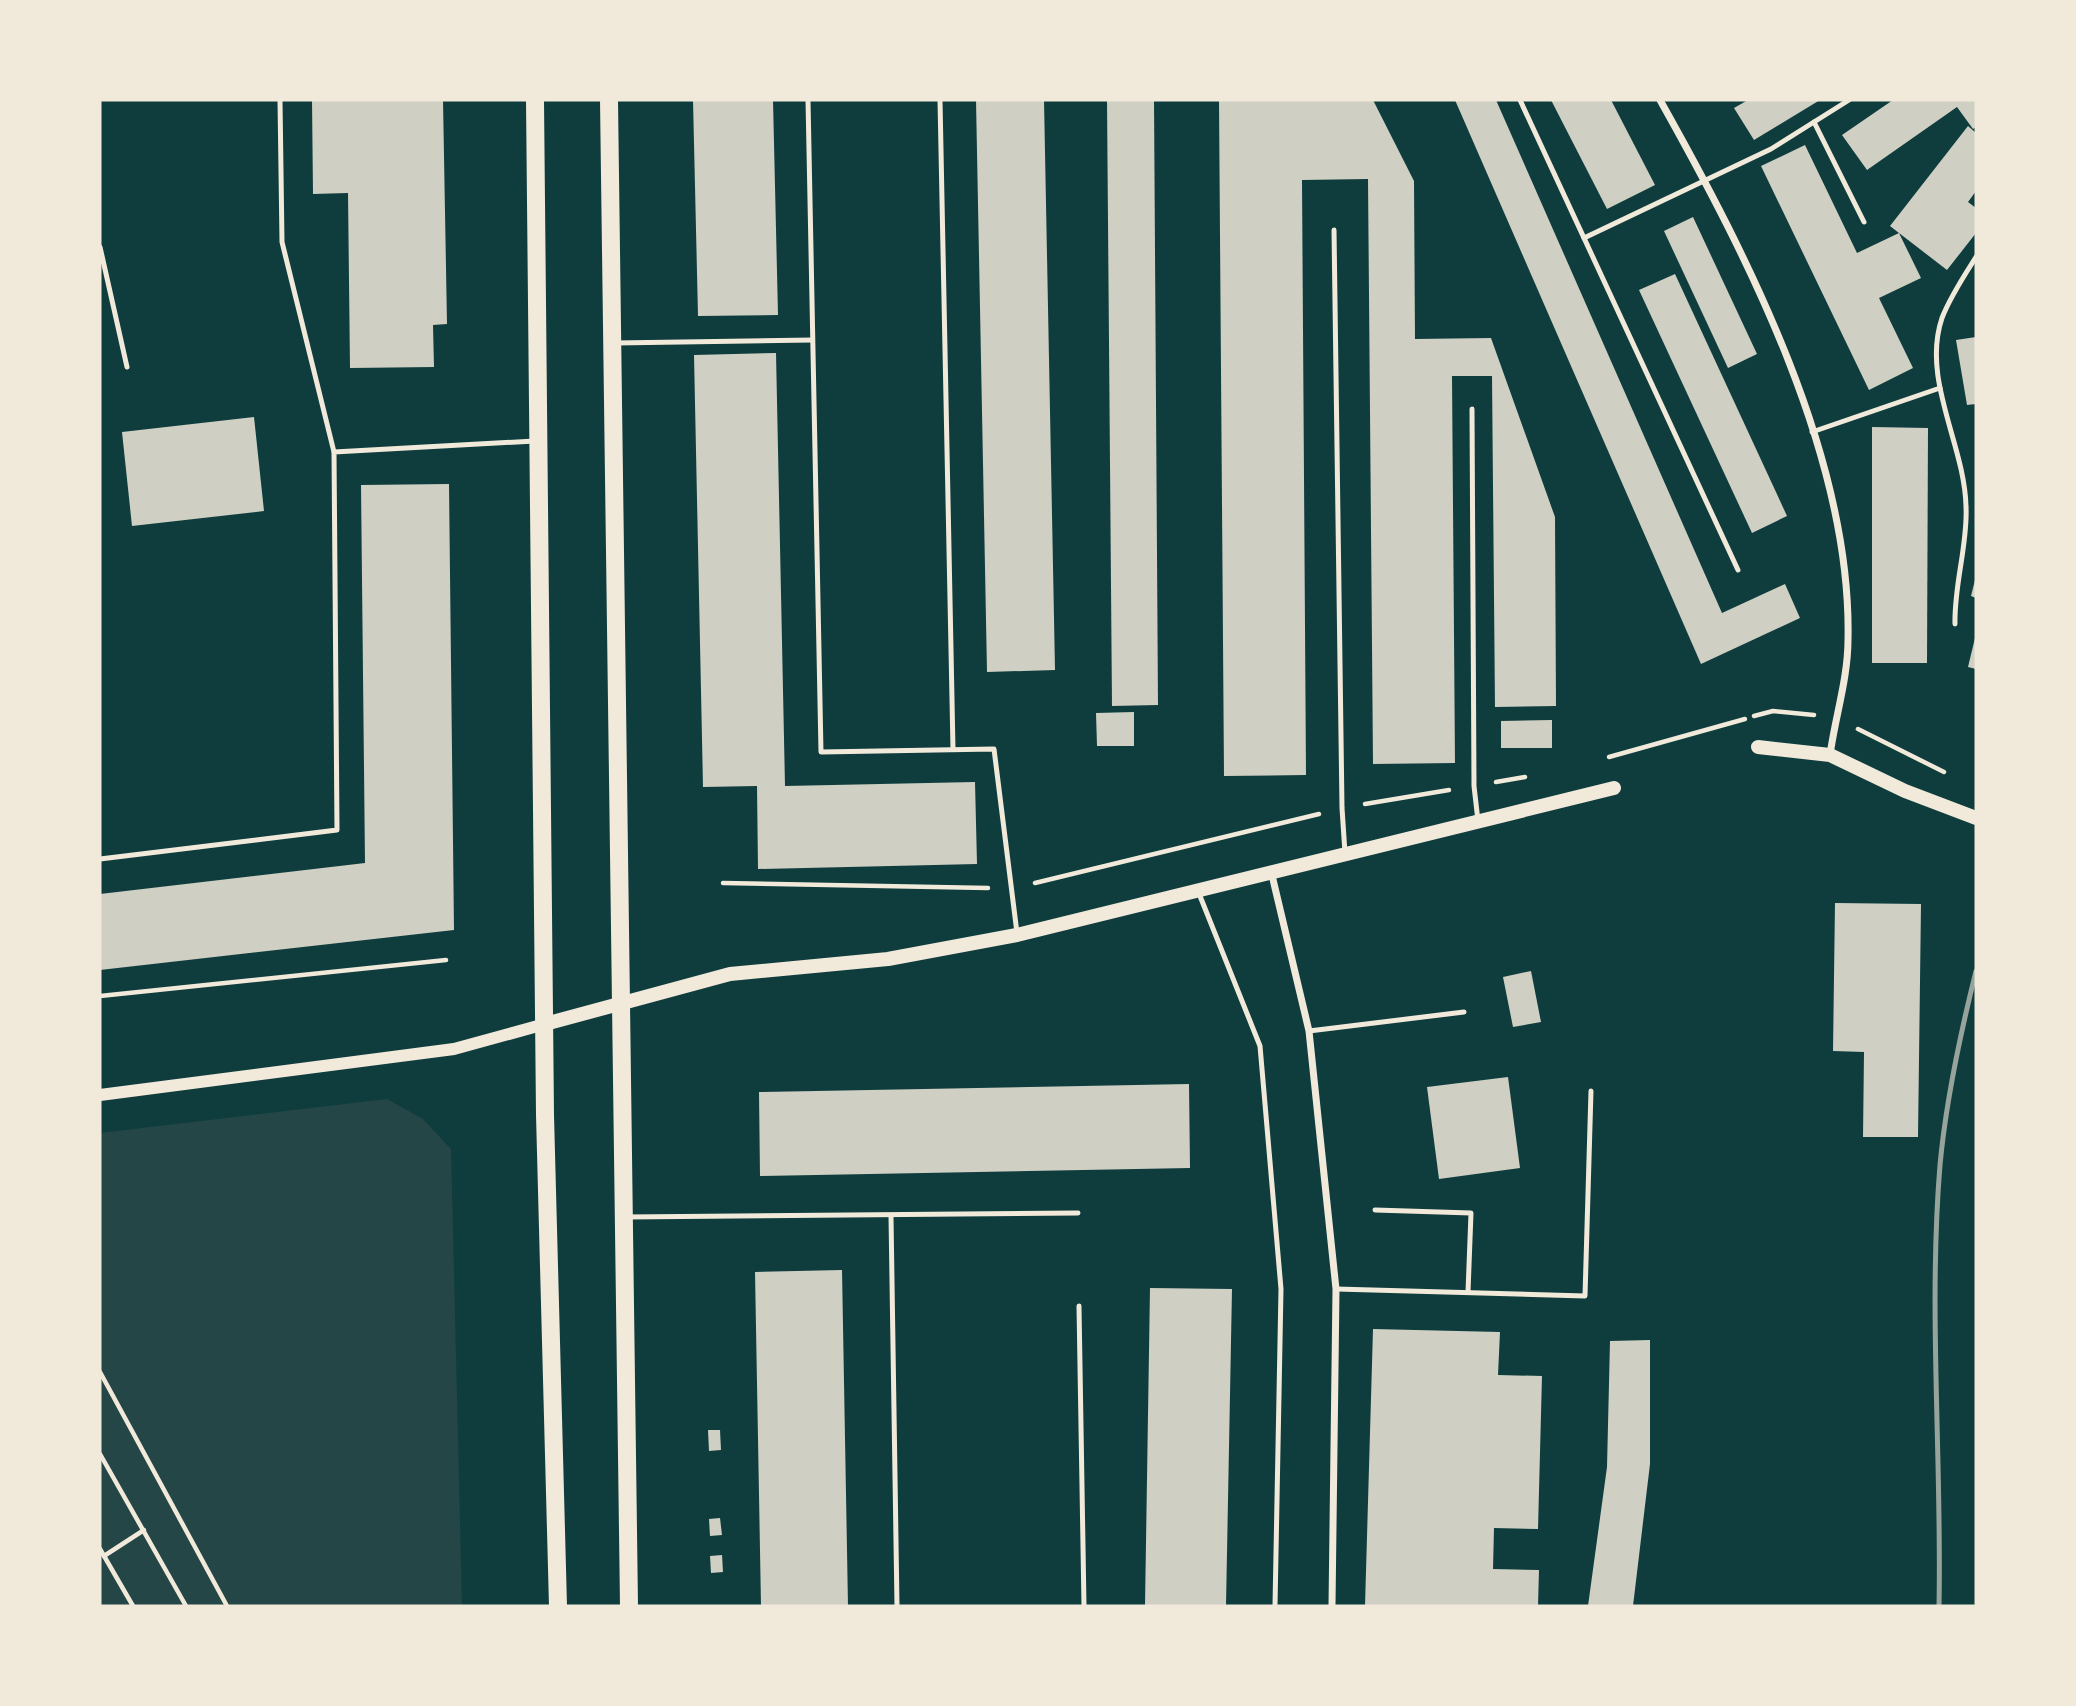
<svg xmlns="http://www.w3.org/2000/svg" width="2076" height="1706" viewBox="0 0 2076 1706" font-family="'Exo 2',sans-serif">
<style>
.green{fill:#244646}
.building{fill:#cfcfc3}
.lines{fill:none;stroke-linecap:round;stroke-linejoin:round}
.path{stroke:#f1e9da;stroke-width:4.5}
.service{stroke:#f1e9da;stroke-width:5}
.minor{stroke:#f1e9da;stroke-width:7}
.tertiary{stroke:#f1e9da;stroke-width:12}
.secondary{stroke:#f1e9da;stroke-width:14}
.primary{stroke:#f1e9da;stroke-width:18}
.rail{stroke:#97a49c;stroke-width:5}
</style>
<rect width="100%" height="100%" fill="#0f3d3e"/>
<!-- green -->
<path class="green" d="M 387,1099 L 423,1119 L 451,1149 L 462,1606 L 100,1606 L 100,1133 Z"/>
<!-- building -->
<g class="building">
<path d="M 312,100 L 443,100 L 447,324 L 433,325 L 434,367 L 350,368 L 348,193 L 313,194 Z"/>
<path d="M 693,100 L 773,100 L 778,315 L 698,316 Z"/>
<path d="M 976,100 L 1044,100 L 1055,670 L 987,672 Z"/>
<path d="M 1107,100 L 1154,100 L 1158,705 L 1112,706 Z"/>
<path d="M 1219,100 L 1373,100 L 1414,181 L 1415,339 L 1491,338 L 1555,517 L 1556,706 L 1495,707 L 1492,376 L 1452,376 L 1455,763 L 1373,764 L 1368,179 L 1302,180 L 1306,775 L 1224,776 Z"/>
<path d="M 1455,100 L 1496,100 L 1722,613 L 1785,584 L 1800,618 L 1701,664 Z"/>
<path d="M 1551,100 L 1611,100 L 1655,185 L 1607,209 Z"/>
<path d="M 1748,100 L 1820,100 L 1754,140 L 1734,108 Z"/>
<path d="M 1893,100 L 1976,100 L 1976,127 L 1973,129 L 1957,107 L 1867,170 L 1842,135 Z"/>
<path d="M 1968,126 L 1976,133 L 1976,191 L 1968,202 L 1976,208 L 1976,233 L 1947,270 L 1899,233 L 1921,278 L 1879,298 L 1913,368 L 1869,390 L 1761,166 L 1805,145 L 1857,253 L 1899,233 L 1890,226 Z"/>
<path d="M 1693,217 L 1757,354 L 1728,368 L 1664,231 Z"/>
<path d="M 1675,274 L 1787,516 L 1752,533 L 1639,290 Z"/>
<path d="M 1976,337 L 1976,404 L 1967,405 L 1956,340 Z"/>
<path d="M 776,353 L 785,786 L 975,782 L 977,864 L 758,869 L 757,786 L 703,787 L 694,355 Z"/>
<path d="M 254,417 L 264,511 L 132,526 L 122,432 Z"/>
<path d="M 1872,427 L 1928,428 L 1927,663 L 1872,663 Z"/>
<path d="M 449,484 L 454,930 L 100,970 L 100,894 L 365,863 L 361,485 Z"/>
<path d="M 1975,580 L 1976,580 L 1976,598 L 1971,596 Z"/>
<path d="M 1975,638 L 1976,638 L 1976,669 L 1968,667 Z"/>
<path d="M 1134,712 L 1134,746 L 1097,746 L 1096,713 Z"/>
<path d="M 1552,720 L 1552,748 L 1501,748 L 1501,721 Z"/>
<path d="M 1835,903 L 1921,904 L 1918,1137 L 1863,1137 L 1864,1052 L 1833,1051 Z"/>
<path d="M 1531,971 L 1541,1022 L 1513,1027 L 1503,977 Z"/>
<path d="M 1508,1077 L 1520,1168 L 1439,1179 L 1427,1087 Z"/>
<path d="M 1189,1084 L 1190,1168 L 760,1176 L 759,1092 Z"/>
<path d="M 842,1270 L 848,1606 L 761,1606 L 755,1272 Z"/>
<path d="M 1150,1288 L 1232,1289 L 1226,1606 L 1145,1606 Z"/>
<path d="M 1373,1329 L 1500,1332 L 1498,1375 L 1542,1376 L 1538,1529 L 1494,1528 L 1493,1569 L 1539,1570 L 1538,1606 L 1365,1606 Z"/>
<path d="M 1650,1340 L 1650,1464 L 1633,1606 L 1588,1606 L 1607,1467 L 1610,1341 Z"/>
<path d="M 708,1430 L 720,1430 L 721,1450 L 709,1451 Z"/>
<path d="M 720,1518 L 722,1535 L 710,1536 L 709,1519 Z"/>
<path d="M 722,1555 L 723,1572 L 711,1573 L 710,1556 Z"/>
</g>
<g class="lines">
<!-- path -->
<g class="path">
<path d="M 1754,716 L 1773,711 L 1814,715"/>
<path d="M 1858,729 L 1944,772"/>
<path d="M 1609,757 L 1745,719"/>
<path d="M 1496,782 L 1525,777"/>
<path d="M 1365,804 L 1449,790"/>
<path d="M 723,883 L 988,888"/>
<path d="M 1035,883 L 1319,814"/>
<path d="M 100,996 L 446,960"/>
<path d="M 100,1372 L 227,1606"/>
<path d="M 100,1454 L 186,1606"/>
<path d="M 100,1549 L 133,1606"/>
<path d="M 104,1556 L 144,1530"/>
</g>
<!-- service -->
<g class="service">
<path d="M 280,100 L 282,242 L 334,452"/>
<path d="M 808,100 L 821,752 L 994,749 L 1017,933"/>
<path d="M 940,100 L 953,749"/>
<path d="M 1520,100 L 1738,570"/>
<path d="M 1814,122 L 1864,222"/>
<path d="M 1334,230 L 1342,808 L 1345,853"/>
<path d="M 1584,238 L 1771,149 L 1849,100"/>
<path d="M 100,247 L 127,367"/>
<path d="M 615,343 L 812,340"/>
<path d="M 1472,409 L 1474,786 L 1478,821"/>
<path d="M 1812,432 L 1940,388"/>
<path d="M 1955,624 C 1954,584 1968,544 1966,507 C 1965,445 1921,380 1942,318 C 1950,297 1964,276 1976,257"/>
<path d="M 100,859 L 337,830 L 334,452 L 535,441"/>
<path d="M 1198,891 L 1260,1046 L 1281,1289 L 1275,1606"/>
<path d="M 1309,1031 L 1464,1012"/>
<path d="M 1375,1210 L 1471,1213 L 1468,1292"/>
<path d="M 891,1216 L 897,1606"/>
<path d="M 626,1217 L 1078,1213"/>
<path d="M 1336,1289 L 1585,1296 L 1591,1091"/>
<path d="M 1079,1306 L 1084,1606"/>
</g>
<!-- minor -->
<g class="minor">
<path d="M 1660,100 C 1747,255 1852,458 1848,640 C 1848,678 1835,718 1830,755"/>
<path d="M 1271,871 L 1309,1031 L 1336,1289 L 1332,1606"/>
</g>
<!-- tertiary -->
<path class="tertiary" d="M 100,1095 L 454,1049 L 545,1024"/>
<!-- secondary -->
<g class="secondary">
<path d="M 1758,747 L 1830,755 L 1905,791 L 1976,818"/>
<path d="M 545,1024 L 730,974 L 888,959 L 1017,935 L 1614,788"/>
</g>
<!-- primary -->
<g class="primary">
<path d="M 535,100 L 545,1115 L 558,1606"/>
<path d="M 609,100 L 629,1606"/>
</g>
<!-- rail -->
<path class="rail" d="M 1939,1606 C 1942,1459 1928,1311 1940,1165 C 1946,1100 1960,1035 1976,971"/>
</g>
<!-- border -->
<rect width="2076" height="1706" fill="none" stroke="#f1e9da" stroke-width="203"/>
</svg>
